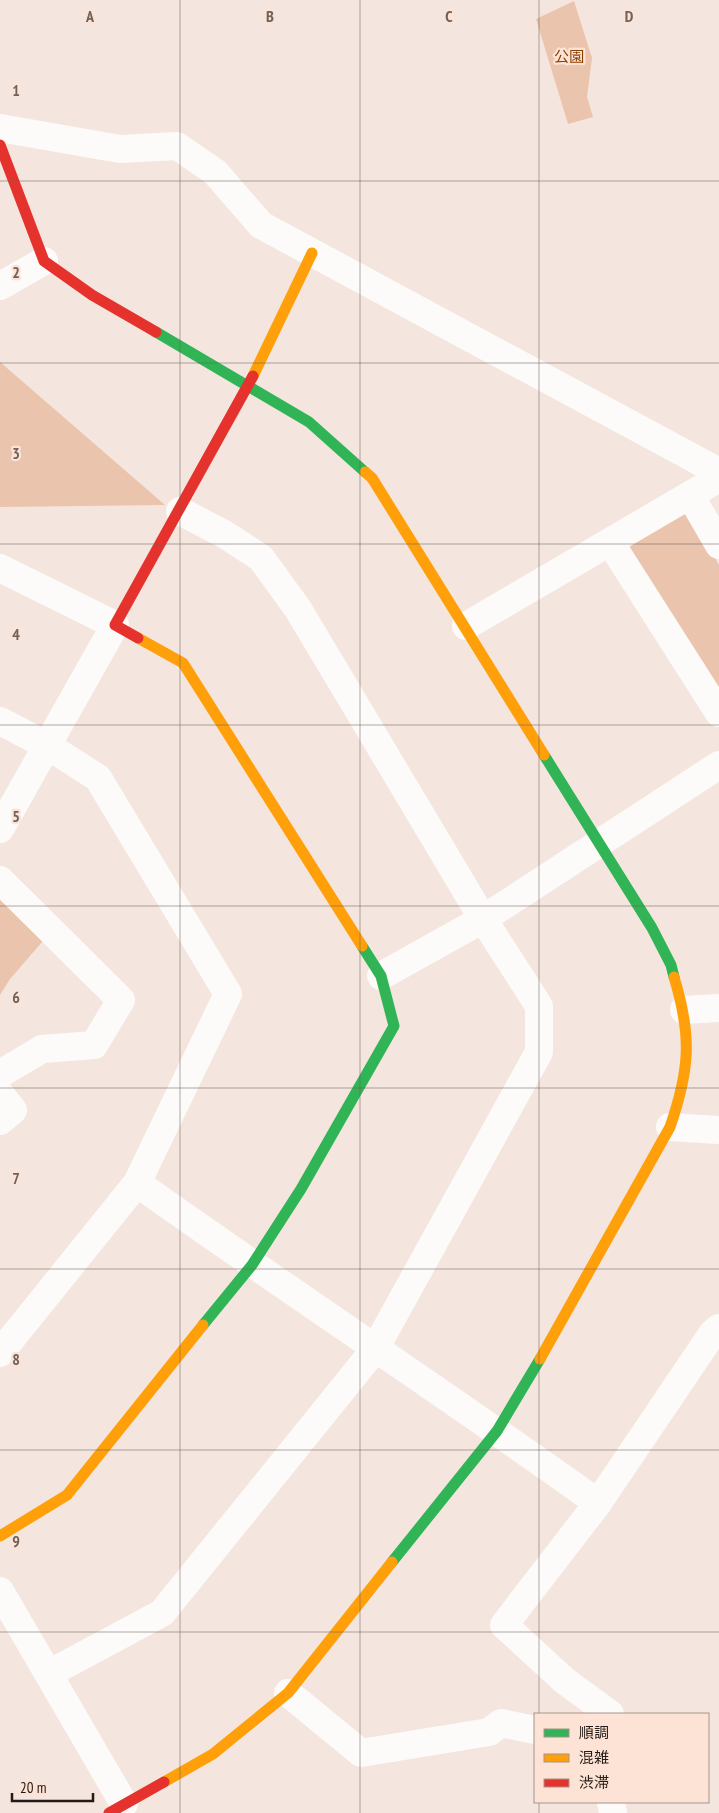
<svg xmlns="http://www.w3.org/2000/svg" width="719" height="1813" viewBox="0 0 719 1813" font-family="'PT Sans Narrow','Noto Sans JP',sans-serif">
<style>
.green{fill:#ebc4ae}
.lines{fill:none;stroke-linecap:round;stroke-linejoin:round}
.street{stroke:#fdfbfa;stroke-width:28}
.fast{stroke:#30b455;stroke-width:11}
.slow{stroke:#ff9f0a;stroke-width:11}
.jam{stroke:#e5322d;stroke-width:11}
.grid{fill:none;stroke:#6d625c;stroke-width:1;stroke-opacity:0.55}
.labels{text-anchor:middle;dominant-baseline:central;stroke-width:4.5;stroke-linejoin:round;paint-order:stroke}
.park-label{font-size:15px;fill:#8a4000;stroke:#fde3d5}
.grid-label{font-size:16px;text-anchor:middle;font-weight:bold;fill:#6d625c;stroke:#fde3d5;stroke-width:4.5;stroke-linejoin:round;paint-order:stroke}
</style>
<rect width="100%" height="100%" fill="#f4e6de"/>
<!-- green -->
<g class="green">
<path d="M 574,1 L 592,58 L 587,97 L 593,117 L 568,124 L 536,19 Z"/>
<path d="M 0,362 L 165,505 L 0,507 Z"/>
<path d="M 686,505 L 719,565 L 719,693 L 619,544 Z"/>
<path d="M 0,888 L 49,934 L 10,979 L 0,995 Z"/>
</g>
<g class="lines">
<!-- street -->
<g class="street">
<path d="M 0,128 L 120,149 L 177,146 L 215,172 L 261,225 L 719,472"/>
<path d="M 0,286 L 44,261"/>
<path d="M 690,495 L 719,545"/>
<path d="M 610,542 L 719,713"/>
<path d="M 0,568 L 115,625 L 0,829"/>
<path d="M 466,626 L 719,478"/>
<path d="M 0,721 L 48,746 L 98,778 L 228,994 L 137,1183 L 0,1353"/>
<path d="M 0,880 L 121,1000 L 94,1045 L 42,1049 L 0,1074"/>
<path d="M 381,976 L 483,919 L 719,765"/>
<path d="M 684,1010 L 719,1008"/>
<path d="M 0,1094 L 13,1110 L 0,1121"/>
<path d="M 670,1127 L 719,1130"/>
<path d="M 137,1183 C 290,1292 446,1394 598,1503 L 712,1334 L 719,1328"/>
<path d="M 598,1503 L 504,1625 L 565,1681 L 610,1714"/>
<path d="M 0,1591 L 124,1804"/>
<path d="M 50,1673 L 162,1613 L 375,1349 L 539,1052 L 539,1006 L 483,919 L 298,609 L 261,558 L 224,534 L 180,511"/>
<path d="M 288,1693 L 361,1753 L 489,1732 L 501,1723 L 535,1730"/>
<path d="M 611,1802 L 613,1813"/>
</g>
<!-- fast -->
<g class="fast">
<path d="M 156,332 L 309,422 L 365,472"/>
<path d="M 544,755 L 652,928 L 671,965 L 674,977"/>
<path d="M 203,1325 L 252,1265 L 301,1189 L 394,1026 L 381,976 L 362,946"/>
<path d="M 392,1562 L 497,1431 L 540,1359"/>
</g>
<!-- slow -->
<g class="slow">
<path d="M 253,376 L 312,253"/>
<path d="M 365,472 L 372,478 L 544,755"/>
<path d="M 138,638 L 183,663 L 362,946"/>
<path d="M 540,1359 L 670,1127 C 690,1069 692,1036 674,977"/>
<path d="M 0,1536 L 67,1495 L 203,1325"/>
<path d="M 164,1782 L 213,1754 L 288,1693 L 392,1562"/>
</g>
<!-- jam -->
<g class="jam">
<path d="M 0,145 L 44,261 L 92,295 L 156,332"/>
<path d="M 138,638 L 115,625 L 253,376"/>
<path d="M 109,1813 L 164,1782"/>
</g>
</g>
<!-- grid -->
<path class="grid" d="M 180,0 L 180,1813M 360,0 L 360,1813M 539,0 L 539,1714M 0,181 L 719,181M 0,363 L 719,363M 0,544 L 719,544M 0,725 L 719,725M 0,906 L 719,906M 0,1088 L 719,1088M 0,1269 L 719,1269M 0,1450 L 719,1450M 0,1632 L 719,1632M 539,1802 L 539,1813"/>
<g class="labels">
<!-- park labels -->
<g class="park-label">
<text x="569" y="56">公園</text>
</g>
</g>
<g class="grid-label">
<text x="90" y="22">A</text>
<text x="270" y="22">B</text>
<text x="449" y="22">C</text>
<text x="629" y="22">D</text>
<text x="16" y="96">1</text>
<text x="16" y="278">2</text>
<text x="16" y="459">3</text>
<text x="16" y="640">4</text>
<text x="16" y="822">5</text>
<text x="16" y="1003">6</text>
<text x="16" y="1184">7</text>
<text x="16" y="1365">8</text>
<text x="16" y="1547">9</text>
</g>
<!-- legend -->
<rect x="534" y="1713" width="175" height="90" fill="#fde3d5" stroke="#a69389"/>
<rect x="544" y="1729" width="25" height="8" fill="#30b455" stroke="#a69389"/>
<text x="579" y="1738" font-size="15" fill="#241b16">順調</text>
<rect x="544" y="1754" width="25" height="8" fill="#ff9f0a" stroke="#a69389"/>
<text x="579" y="1763" font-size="15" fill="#241b16">混雑</text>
<rect x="544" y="1779" width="25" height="8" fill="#e5322d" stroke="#a69389"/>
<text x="579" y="1788" font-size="15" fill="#241b16">渋滞</text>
<!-- scale -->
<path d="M12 1793v8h81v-8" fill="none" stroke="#241b16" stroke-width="2.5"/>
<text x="20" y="1793" font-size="15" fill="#241b16" stroke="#fde3d5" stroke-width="4" paint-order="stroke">20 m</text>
</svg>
